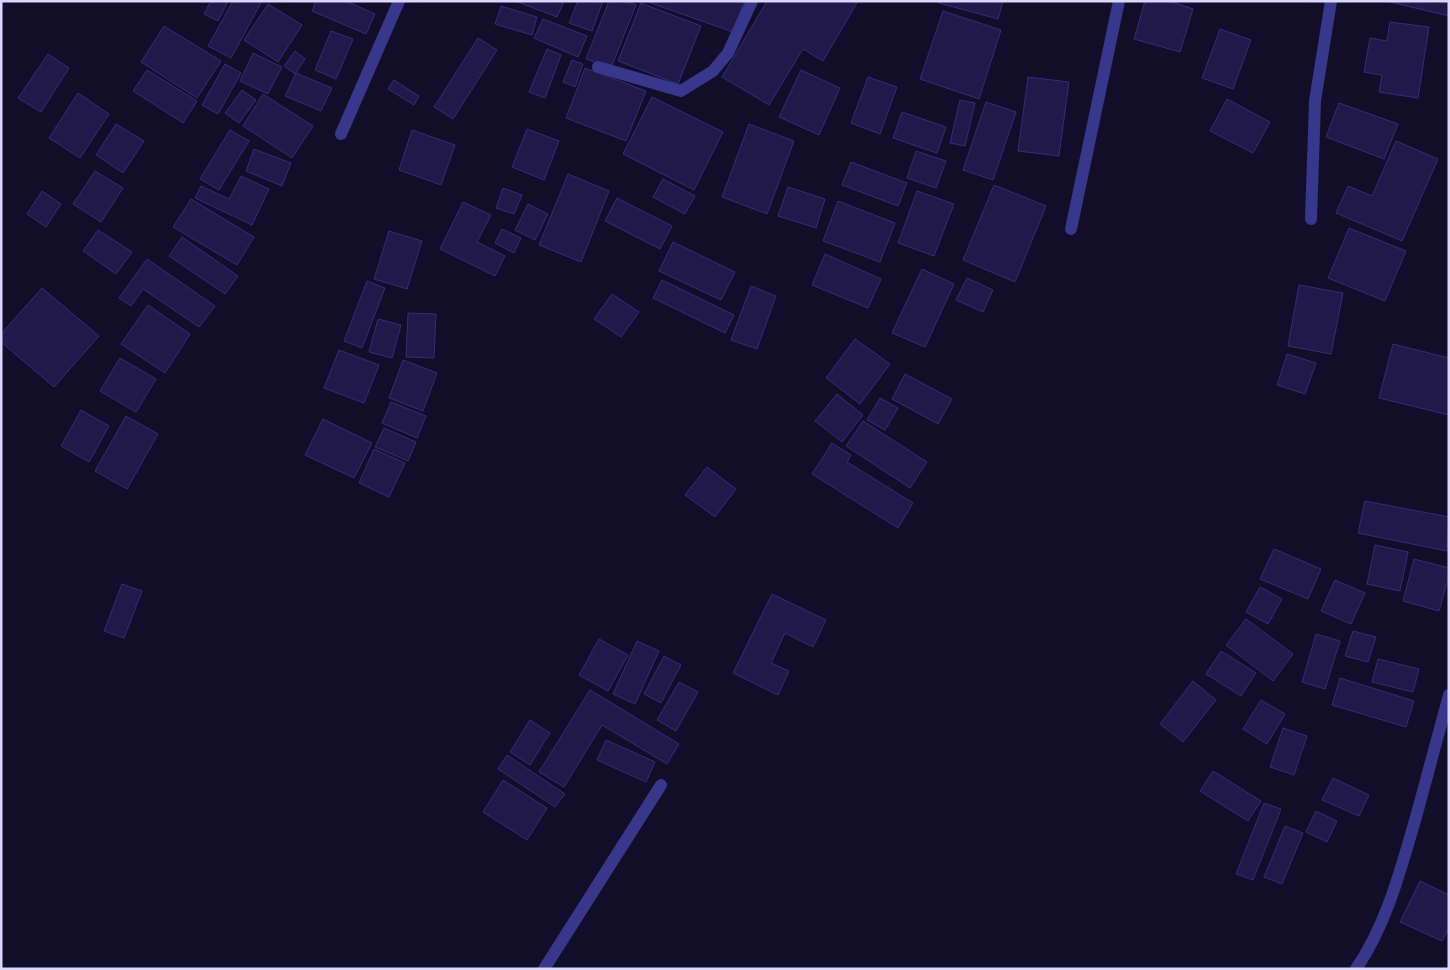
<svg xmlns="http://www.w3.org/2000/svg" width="1450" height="970" viewBox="0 0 1450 970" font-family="Manrope,sans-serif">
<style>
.building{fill:#22194b;stroke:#372a78}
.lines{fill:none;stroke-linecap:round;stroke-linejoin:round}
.minor{stroke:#37378b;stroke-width:12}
</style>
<rect width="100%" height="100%" fill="#120e29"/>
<!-- building -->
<g class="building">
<path d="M 211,1 L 228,1 L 218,21 L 204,14 Z"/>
<path d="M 233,1 L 262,1 L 231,58 L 208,46 Z"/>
<path d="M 316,1 L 346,1 L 375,14 L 366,34 L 312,11 Z"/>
<path d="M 515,1 L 564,1 L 557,17 Z"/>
<path d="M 578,1 L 603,1 L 592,31 L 569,23 Z"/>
<path d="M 609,1 L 626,1 L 636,5 L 611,68 L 586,59 Z"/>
<path d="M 645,1 L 744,1 L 733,32 Z"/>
<path d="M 767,1 L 858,1 L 823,61 L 803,49 L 769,105 L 722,77 Z"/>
<path d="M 940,1 L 1003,1 L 998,19 L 939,3 Z"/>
<path d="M 1145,1 L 1169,1 L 1193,9 L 1180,52 L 1134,39 Z"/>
<path d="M 1386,1 L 1449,1 L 1449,16 Z"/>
<path d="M 641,3 L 701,26 L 678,84 L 618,61 Z"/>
<path d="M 268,4 L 302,25 L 278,62 L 244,40 Z"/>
<path d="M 501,6 L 537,17 L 532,35 L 495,24 Z"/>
<path d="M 943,11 L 1001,30 L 979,99 L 920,79 Z"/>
<path d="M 543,19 L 587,36 L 578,57 L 534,38 Z"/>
<path d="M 1390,22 L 1429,27 L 1418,98 L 1379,92 L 1382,75 L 1364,72 L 1370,38 L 1387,41 Z"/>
<path d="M 164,26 L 221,61 L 197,98 L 141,62 Z"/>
<path d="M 1220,29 L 1251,40 L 1233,89 L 1202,78 Z"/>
<path d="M 331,31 L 353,39 L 336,79 L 315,70 Z"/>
<path d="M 478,38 L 497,50 L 453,119 L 434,107 Z"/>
<path d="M 547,49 L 561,55 L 545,98 L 529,92 Z"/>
<path d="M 295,51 L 305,59 L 295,74 L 284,66 Z"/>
<path d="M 253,53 L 282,67 L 268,94 L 240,81 Z"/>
<path d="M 48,54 L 69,68 L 41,112 L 18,98 Z"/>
<path d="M 572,60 L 583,64 L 575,87 L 563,82 Z"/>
<path d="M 225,64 L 241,73 L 218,114 L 202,105 Z"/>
<path d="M 585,68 L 646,91 L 626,141 L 566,118 Z"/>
<path d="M 147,70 L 197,101 L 183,123 L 133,91 Z"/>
<path d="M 801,70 L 840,88 L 819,135 L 779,117 Z"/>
<path d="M 296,73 L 332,88 L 321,111 L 285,96 Z"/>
<path d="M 868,77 L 897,87 L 880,134 L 851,123 Z"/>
<path d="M 1028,77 L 1069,82 L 1059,156 L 1018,151 Z"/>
<path d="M 394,80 L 419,96 L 414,105 L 388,89 Z"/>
<path d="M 242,90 L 256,100 L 239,123 L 225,113 Z"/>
<path d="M 78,93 L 109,114 L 80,158 L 49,138 Z"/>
<path d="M 263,94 L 313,126 L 292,158 L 243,126 Z"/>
<path d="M 652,97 L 723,132 L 694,190 L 623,154 Z"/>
<path d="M 1227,99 L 1270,122 L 1253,153 L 1210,131 Z"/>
<path d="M 960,100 L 975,103 L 965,146 L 950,143 Z"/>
<path d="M 986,102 L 1016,112 L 993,180 L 963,170 Z"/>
<path d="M 1339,103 L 1398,124 L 1384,159 L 1326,137 Z"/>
<path d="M 902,112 L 946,127 L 937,153 L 893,138 Z"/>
<path d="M 116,124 L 144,141 L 123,173 L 96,155 Z"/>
<path d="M 749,124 L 794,141 L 767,214 L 722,197 Z"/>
<path d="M 527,129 L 559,141 L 544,180 L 512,167 Z"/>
<path d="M 230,130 L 249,141 L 219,190 L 200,179 Z"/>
<path d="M 412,130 L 455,145 L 441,185 L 399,170 Z"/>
<path d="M 1396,141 L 1438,159 L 1402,241 L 1336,213 L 1348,186 L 1372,196 Z"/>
<path d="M 254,149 L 291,163 L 282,186 L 246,171 Z"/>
<path d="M 916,151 L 946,161 L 936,188 L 907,178 Z"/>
<path d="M 851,162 L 907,183 L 898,206 L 842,185 Z"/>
<path d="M 95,171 L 123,188 L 101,222 L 73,204 Z"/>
<path d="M 568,174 L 609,191 L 581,262 L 539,245 Z"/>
<path d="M 241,176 L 269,189 L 252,225 L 195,198 L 201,186 L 229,199 Z"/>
<path d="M 663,179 L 695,196 L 685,214 L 653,197 Z"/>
<path d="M 994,185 L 1046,206 L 1015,282 L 963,260 Z"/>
<path d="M 788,187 L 825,199 L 816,228 L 778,216 Z"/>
<path d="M 503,188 L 522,195 L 514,214 L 496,208 Z"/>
<path d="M 42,191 L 61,204 L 46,227 L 27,214 Z"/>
<path d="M 917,191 L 954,204 L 934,256 L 898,243 Z"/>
<path d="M 617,198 L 672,226 L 660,249 L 605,221 Z"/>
<path d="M 191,199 L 254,237 L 237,265 L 173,227 Z"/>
<path d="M 838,201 L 895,223 L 880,262 L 823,241 Z"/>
<path d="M 463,202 L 491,215 L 477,242 L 505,256 L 495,276 L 440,249 Z"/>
<path d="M 528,204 L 548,214 L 535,240 L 515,230 Z"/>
<path d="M 1349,228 L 1406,251 L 1385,301 L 1328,278 Z"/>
<path d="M 502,229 L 521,238 L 514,253 L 495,243 Z"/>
<path d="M 98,230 L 132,252 L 116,274 L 83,251 Z"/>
<path d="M 389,231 L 422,241 L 407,289 L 374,279 Z"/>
<path d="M 182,237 L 238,276 L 225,294 L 169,256 Z"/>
<path d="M 673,242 L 735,272 L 721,300 L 659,271 Z"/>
<path d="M 825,254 L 881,279 L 868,308 L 812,285 Z"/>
<path d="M 147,259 L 215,306 L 199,327 L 143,289 L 131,306 L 119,298 Z"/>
<path d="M 922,269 L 954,284 L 925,347 L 892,333 Z"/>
<path d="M 967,278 L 993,290 L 983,312 L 956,300 Z"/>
<path d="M 662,280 L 734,315 L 725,333 L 653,298 Z"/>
<path d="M 367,281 L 385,288 L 362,348 L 344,341 Z"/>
<path d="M 1299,285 L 1343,293 L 1331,354 L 1288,346 Z"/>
<path d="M 751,286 L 776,296 L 757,349 L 731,340 Z"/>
<path d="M 42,288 L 99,336 L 54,387 L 1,342 L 1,334 Z"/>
<path d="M 612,294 L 639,312 L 621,337 L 594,319 Z"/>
<path d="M 148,305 L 190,334 L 165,373 L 121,344 Z"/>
<path d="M 408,313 L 436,314 L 434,358 L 406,357 Z"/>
<path d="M 378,319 L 401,325 L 392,358 L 369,352 Z"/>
<path d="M 855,339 L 890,364 L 860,404 L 826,378 Z"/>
<path d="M 1393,344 L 1449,358 L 1449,415 L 1379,398 Z"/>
<path d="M 339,350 L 379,365 L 364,403 L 324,388 Z"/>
<path d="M 1287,354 L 1316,363 L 1305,394 L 1277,385 Z"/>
<path d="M 120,358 L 156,379 L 136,412 L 100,391 Z"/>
<path d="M 403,360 L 437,373 L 423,411 L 389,398 Z"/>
<path d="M 905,374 L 952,399 L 938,424 L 892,399 Z"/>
<path d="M 837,394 L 863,415 L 842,442 L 815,421 Z"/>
<path d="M 880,398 L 898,408 L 885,430 L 867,420 Z"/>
<path d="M 391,402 L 426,416 L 417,438 L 382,423 Z"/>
<path d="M 81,410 L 109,426 L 89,462 L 61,446 Z"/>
<path d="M 126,416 L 158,434 L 127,489 L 95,471 Z"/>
<path d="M 323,419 L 372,443 L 354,478 L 305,455 Z"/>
<path d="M 863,421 L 927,462 L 910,488 L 846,446 Z"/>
<path d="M 384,428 L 416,442 L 408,461 L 375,447 Z"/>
<path d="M 832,443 L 851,455 L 847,462 L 913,503 L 898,528 L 812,474 Z"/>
<path d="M 374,449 L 405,463 L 389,497 L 359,483 Z"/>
<path d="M 707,467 L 736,489 L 715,517 L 685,495 Z"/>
<path d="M 1365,501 L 1449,517 L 1447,551 L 1358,533 Z"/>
<path d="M 1375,545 L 1408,552 L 1400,591 L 1367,584 Z"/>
<path d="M 1274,549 L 1321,569 L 1308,599 L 1260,579 Z"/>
<path d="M 1414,559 L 1449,568 L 1449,575 L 1439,611 L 1403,601 Z"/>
<path d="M 1335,580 L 1365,593 L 1351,624 L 1321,611 Z"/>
<path d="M 122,584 L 142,591 L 124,638 L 104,631 Z"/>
<path d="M 1260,587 L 1282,599 L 1268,624 L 1246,612 Z"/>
<path d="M 772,594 L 826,620 L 813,647 L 785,633 L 771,663 L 789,671 L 778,695 L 733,673 Z"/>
<path d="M 1246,619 L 1293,654 L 1273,681 L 1226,645 Z"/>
<path d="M 1353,631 L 1376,637 L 1368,662 L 1345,656 Z"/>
<path d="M 1316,634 L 1340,641 L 1325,689 L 1302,682 Z"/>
<path d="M 599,639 L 628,655 L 608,691 L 579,675 Z"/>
<path d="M 637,641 L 659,651 L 635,704 L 613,694 Z"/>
<path d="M 1221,651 L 1256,673 L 1241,696 L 1206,674 Z"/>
<path d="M 664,656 L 681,665 L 661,703 L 644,694 Z"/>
<path d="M 1378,659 L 1419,669 L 1413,692 L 1372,682 Z"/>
<path d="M 1340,678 L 1414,701 L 1406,727 L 1332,705 Z"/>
<path d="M 1193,681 L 1216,700 L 1183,742 L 1160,724 Z"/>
<path d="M 679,682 L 698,692 L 676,731 L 657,720 Z"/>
<path d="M 590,690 L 679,744 L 667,764 L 602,725 L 564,787 L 539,772 Z"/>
<path d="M 1261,700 L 1285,714 L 1267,744 L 1243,729 Z"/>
<path d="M 530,720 L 550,733 L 530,765 L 510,752 Z"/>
<path d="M 1283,728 L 1307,736 L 1294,775 L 1270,767 Z"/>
<path d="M 606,740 L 655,762 L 646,782 L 597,760 Z"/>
<path d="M 507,755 L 565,794 L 555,807 L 498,769 Z"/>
<path d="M 1213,771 L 1261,801 L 1248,821 L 1200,791 Z"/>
<path d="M 1333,778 L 1369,795 L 1359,816 L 1322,800 Z"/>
<path d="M 503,780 L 547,808 L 527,840 L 483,812 Z"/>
<path d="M 1264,803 L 1281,809 L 1253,880 L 1236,874 Z"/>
<path d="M 1316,811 L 1337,821 L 1327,842 L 1306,832 Z"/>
<path d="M 1285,826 L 1303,833 L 1282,884 L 1264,877 Z"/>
<path d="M 1420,881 L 1449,895 L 1449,928 L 1442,941 L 1400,922 Z"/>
</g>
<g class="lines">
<!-- minor -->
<g class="minor">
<path d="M 598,67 L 681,91 L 713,71 L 728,53 L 752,1"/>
<path d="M 341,134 L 399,1"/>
<path d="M 1311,219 L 1315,101 L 1331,1"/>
<path d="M 1071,229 L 1119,1"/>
<path d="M 544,969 L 661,785"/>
<path d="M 1356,969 C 1387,924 1401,868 1416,817 C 1427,776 1438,736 1449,695"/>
</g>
</g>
<!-- border -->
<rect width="1450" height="970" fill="none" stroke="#dad6ff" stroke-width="5"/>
</svg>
